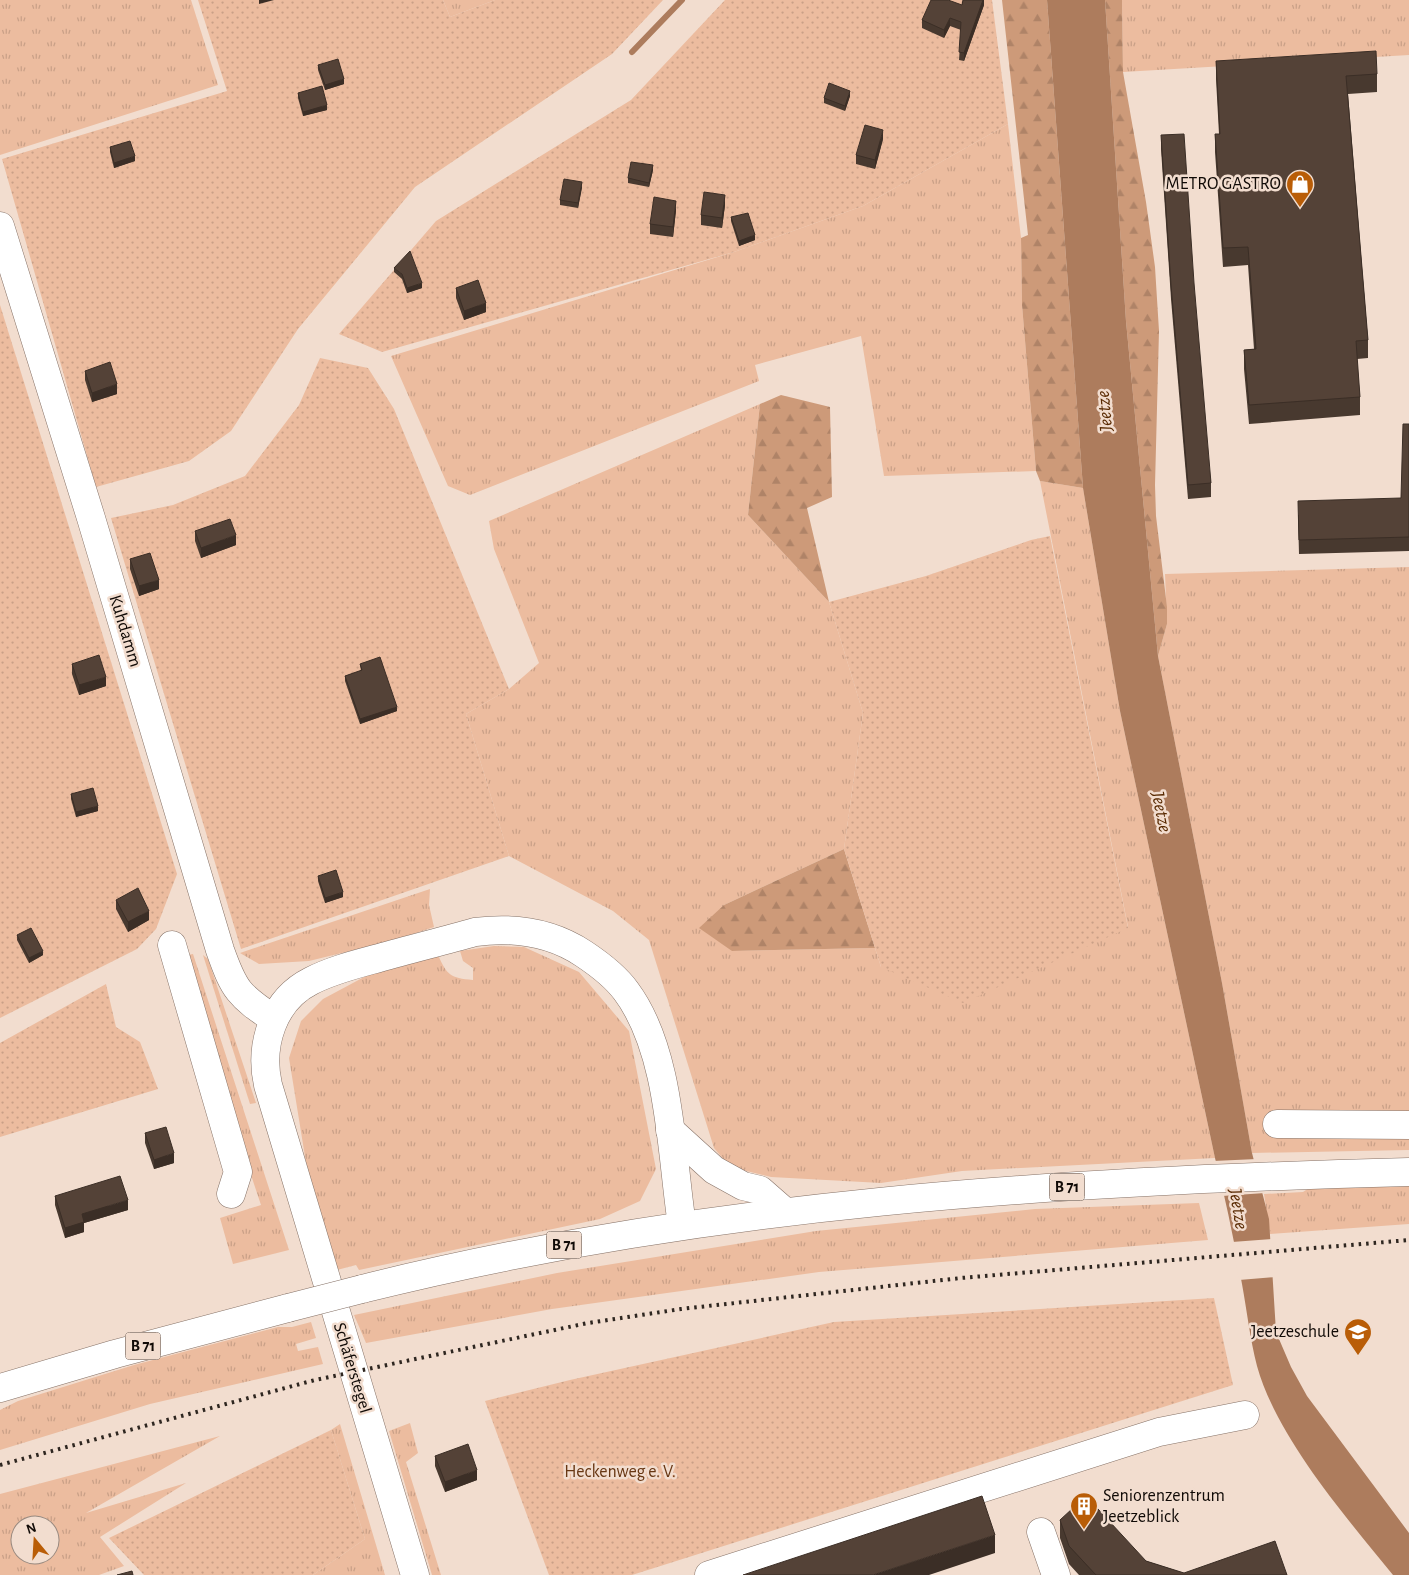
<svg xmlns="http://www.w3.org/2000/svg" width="1409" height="1575" viewBox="0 0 1409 1575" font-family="'Alegreya Sans',sans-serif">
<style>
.grass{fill:url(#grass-tufts);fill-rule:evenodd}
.forest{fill:url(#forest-firs)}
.garden{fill:url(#garden-dots)}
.water{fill:#ad7c5d}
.pier{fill:#f2ddcf}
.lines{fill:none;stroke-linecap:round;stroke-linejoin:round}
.stream{stroke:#ad7c5d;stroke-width:6}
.minor-casing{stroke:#867267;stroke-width:29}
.major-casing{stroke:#867267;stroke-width:29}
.minor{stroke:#fff;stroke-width:28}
.major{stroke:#fff;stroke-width:28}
.rail{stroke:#2e2620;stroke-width:4;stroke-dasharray:2.5 5;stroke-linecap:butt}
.major-bridge-casing{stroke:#867267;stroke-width:29;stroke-linecap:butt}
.major-bridge{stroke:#fff;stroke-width:28}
.wall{fill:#48392f}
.shaded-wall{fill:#3b2e26}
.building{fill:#544237;stroke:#3b2e26}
.labels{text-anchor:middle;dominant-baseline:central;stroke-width:5;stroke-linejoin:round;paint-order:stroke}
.shield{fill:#f2ddcf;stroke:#544942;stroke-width:1}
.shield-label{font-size:16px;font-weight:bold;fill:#100a06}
.poi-label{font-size:18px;fill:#100a06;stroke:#f2ddcf;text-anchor:end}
.street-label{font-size:18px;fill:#100a06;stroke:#f2ddcf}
.park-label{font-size:18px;fill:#683713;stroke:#f2ddcf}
.water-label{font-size:19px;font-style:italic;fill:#582901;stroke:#f2ddcf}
</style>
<defs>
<pattern id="grass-tufts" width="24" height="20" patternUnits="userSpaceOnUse" patternTransform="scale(1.25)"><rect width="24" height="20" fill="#ecbc9f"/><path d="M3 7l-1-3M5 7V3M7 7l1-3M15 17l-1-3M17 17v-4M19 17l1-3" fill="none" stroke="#c9a087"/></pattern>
<pattern id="forest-firs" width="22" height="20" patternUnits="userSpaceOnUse" patternTransform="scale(1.25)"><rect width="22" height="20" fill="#cd9a79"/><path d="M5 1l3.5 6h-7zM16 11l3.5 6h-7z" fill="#af8367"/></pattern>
<pattern id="garden-dots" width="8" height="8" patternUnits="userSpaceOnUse" patternTransform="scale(1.25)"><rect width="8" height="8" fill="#ecbc9f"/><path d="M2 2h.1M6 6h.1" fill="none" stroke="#c9a087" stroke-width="1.8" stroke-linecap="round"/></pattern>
</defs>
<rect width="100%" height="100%" fill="#f2ddcf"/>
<!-- grass -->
<g class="grass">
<path d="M 0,0 L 191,0 L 218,85 L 0,155 Z"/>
<path d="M 443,0 L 495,0 L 450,17 Z"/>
<path d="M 1122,0 L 1409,0 L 1409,55 L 1123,72 Z"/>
<path d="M 1008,124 L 1021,238 L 1022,305 L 1036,471 L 884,476 L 861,336 L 755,365 L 759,381 L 470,495 L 448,486 L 391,356 L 734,252 L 863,206 Z"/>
<path d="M 760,404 L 748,515 L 829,602 L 863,713 L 844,849 L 724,905 L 732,951 L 875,948 L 881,967 L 1128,927 L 1040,481 L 1083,488 L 1120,711 L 1215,1158 L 962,1171 L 881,1183 L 771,1177 L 730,1167 L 714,1148 L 649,940 L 613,911 L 509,856 L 466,714 L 509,689 L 539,663 L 494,549 L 489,521 Z"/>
<path d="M 1409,567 L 1409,1150 L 1252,1153 L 1222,983 L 1158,656 L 1167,624 L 1165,574 Z"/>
<path d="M 430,889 L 429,905 L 434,927 L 395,940 L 309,961 L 259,964 L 240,953 Z"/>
<path d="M 494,946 L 524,947 L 579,972 L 629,1031 L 656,1169 L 640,1201 L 600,1219 L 359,1270 L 356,1265 L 337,1270 L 308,1175 L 289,1058 L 301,1021 L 323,999 L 366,976 L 438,955 C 447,975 450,978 473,980 L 473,968 L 463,961 L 460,951 Z"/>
<path d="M 193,954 L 289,1250 L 233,1264 L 220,1218 L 261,1205 L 184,973 L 187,955 Z"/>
<path d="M 203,955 L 208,959 L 256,1103 L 250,1104 Z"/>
<path d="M 1409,1186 L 1409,1224 L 1270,1234 L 1264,1194 L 1303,1192 L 1309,1188 Z"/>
<path d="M 1199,1203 L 1208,1240 L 819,1272 L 552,1309 L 366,1343 L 354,1315 L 557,1273 L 816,1231 L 1035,1209 Z"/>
<path d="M 311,1322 L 316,1338 L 296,1344 L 298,1351 L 318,1347 L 323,1364 L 150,1404 L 0,1450 L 0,1410 L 18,1401 L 134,1365 L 278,1327 L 292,1327 Z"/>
<path d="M 410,1423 L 418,1453 L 406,1462 L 441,1575 L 432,1575 L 389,1431 Z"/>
<path d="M 340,1424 L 385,1575 L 313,1575 L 365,1539 L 331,1430 Z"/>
<path d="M 220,1436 L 86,1513 L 186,1483 L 100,1537 L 124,1566 L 99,1575 L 0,1575 L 0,1494 ZM 20,1525 L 50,1525 L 50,1555 L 20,1555 Z"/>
</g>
<!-- forest -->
<g class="forest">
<path d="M 1002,0 L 1047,0 L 1083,488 L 1040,481 L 1036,471 L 1022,305 L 1021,238 L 1028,235 Z"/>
<path d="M 1105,0 L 1122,0 L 1123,72 L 1146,202 L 1155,267 L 1159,331 L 1155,485 L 1156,516 L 1167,607 L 1167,624 L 1158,656 L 1126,321 Z"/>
<path d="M 781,395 L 830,407 L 832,497 L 807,508 L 829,602 L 748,515 L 760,404 Z"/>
<path d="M 844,849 L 875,948 L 732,951 L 699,928 L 724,905 Z"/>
</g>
<!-- garden -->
<g class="garden">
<path d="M 198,0 L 443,0 L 450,17 L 495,0 L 663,0 L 612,54 L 415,187 L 298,329 L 231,431 L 189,461 L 96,487 L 2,159 L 227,91 Z"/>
<path d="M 725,0 L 992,0 L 1008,124 L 863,206 L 734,252 L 382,352 L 339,334 L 436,221 L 631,100 Z"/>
<path d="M 0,305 L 177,874 L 156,929 L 137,949 L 0,1018 Z"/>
<path d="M 320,358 L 368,368 L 394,409 L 509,689 L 466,714 L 509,856 L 241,949 L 111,518 L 173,505 L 245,476 L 299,405 Z"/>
<path d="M 1050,536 L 1128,928 L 963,1003 L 881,967 L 844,849 L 863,713 L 829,602 L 926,576 L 1031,540 Z"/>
<path d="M 106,984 L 116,1027 L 140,1042 L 158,1089 L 0,1137 L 0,1043 Z"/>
<path d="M 1214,1298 L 1233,1385 L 632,1575 L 549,1575 L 485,1401 L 570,1380 L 834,1322 Z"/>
<path d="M 331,1430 L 365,1539 L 313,1575 L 144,1575 L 109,1538 Z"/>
</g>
<!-- water -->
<path class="water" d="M 1047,0 L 1105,0 L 1126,321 L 1158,656 L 1222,983 L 1252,1153 L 1269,1219 L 1276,1332 L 1291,1367 L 1307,1396 L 1409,1533 L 1409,1575 L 1393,1575 C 1346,1517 1277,1438 1257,1366 C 1250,1339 1247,1311 1242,1284 C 1234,1241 1226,1200 1215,1158 L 1120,711 L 1083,488 Z"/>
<!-- pier -->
<g class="pier">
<path d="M 1257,1159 L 1265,1193 L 1222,1196 L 1213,1161 Z"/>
<path d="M 1272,1239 L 1275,1277 L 1239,1280 L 1232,1242 Z"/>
</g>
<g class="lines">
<!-- stream -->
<path class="stream" d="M 632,52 L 682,0"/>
<!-- minor casing -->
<g class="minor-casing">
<g id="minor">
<path d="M 0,226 L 91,518 L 220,950 C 234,990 239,996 274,1019"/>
<path d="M 172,945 L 238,1172 L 231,1194"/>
<path d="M 1277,1124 L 1409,1125"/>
<path d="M 1041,1532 L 1056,1575"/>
<path d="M 709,1575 L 1159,1432 L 1245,1415"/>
</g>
</g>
<!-- major casing -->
<g class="major-casing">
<g id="major">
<path d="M 670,1130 L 714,1170 L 743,1186 L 760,1190 L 784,1211"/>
<path d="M 362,1289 C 705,1203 1057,1181 1409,1172"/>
<path d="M 0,1388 L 115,1354 L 288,1308"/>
<path d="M 415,1575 L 268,1085 C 259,1045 273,1000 311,981 C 332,970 357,964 379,958 C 411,949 443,941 475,932 C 513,927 551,932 584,954 C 599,964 615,976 626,991 C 671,1051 671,1153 682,1225"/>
</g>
</g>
<!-- minor -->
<use href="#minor" class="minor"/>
<!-- major -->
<use href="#major" class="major"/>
<!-- rail -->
<path class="rail" d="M 0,1465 L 315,1380 L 588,1323 L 681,1309 L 961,1278 L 1409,1240"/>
<!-- major-bridge casing -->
<g class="major-bridge-casing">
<path id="major-bridge" d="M 288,1308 L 362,1289"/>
</g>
<!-- major-bridge -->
<use href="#major-bridge" class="major-bridge"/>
</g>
<!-- wall -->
<g class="wall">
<path d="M 963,0 L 984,0 L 984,5 L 964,61 L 959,60 L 961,30 L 950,26 L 944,38 L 922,28 L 922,20 L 962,5 Z"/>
<path d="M 1216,61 L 1377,74 L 1377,92 L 1348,94 L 1368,340 L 1368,358 L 1357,359 L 1360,397 L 1360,415 L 1249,424 L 1244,369 L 1244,350 L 1254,349 L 1248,265 L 1223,267 L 1215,152 L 1215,134 L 1219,134 L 1216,79 Z"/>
<path d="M 318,65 L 344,84 L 325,90 L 318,70 Z"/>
<path d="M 298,93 L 327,110 L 303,116 L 298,98 Z"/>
<path d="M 850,96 L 845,111 L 824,103 L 824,98 Z"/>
<path d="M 1161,135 L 1211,483 L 1211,497 L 1188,499 L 1171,299 L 1161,149 Z"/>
<path d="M 883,139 L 875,169 L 856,164 L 856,155 Z"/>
<path d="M 110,147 L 135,161 L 114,168 L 110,152 Z"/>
<path d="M 653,170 L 649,187 L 628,183 L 628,178 Z"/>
<path d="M 582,187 L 578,208 L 560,205 L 560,200 Z"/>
<path d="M 725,205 L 722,228 L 701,225 L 701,215 Z"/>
<path d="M 676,210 L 673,237 L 650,234 L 650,224 Z"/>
<path d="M 731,217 L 755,240 L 739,246 L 731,221 Z"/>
<path d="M 394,268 L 422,288 L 407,293 L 402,279 L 394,272 Z"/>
<path d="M 456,288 L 486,312 L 464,320 L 456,298 Z"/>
<path d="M 85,371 L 117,394 L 92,402 L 85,380 Z"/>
<path d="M 1409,424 L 1409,551 L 1299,554 L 1298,515 L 1401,498 Z"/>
<path d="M 195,531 L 236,545 L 201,558 L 195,541 Z"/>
<path d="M 130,559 L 159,589 L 139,596 L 130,569 Z"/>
<path d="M 72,664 L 106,686 L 79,695 L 72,674 Z"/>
<path d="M 360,664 L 397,711 L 360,724 L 345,681 L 345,676 L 361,671 Z"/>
<path d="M 71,794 L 98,811 L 76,817 L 71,799 Z"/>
<path d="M 318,876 L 343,897 L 325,903 L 318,881 Z"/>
<path d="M 116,900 L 149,920 L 128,932 L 116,909 Z"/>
<path d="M 17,935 L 43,955 L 29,963 L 17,940 Z"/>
<path d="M 145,1133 L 174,1163 L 154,1169 L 145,1143 Z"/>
<path d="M 55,1196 L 128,1210 L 84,1223 L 84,1232 L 65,1238 L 55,1205 Z"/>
<path d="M 435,1456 L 477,1480 L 445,1492 L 435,1466 Z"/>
<path d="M 1060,1520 L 1146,1561 L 1184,1573 L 1287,1575 L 1079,1575 L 1069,1564 L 1060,1538 Z"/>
</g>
<!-- shaded-wall -->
<g class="shaded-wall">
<path d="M 259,0 L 274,0 L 259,4 Z"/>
<path d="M 983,0 L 984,0 L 984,5 L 964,61 L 964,53 Z"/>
<path d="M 950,18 L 950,26 L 944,38 L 944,30 Z"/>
<path d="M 344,79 L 344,84 L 325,90 L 325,85 Z"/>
<path d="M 850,91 L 850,96 L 845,111 L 845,106 Z"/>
<path d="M 327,105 L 327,110 L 303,116 L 303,112 Z"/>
<path d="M 883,130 L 883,139 L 875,169 L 875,160 Z"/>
<path d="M 135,156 L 135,161 L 114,168 L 114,163 Z"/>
<path d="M 653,165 L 653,170 L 649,187 L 649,183 Z"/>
<path d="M 582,182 L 582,187 L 578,208 L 578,203 Z"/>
<path d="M 725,195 L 725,205 L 722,228 L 722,218 Z"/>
<path d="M 676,201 L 676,210 L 673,237 L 673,227 Z"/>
<path d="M 755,235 L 755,240 L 739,246 L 739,241 Z"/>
<path d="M 422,283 L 422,288 L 407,293 L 407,288 Z"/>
<path d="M 486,303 L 486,312 L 464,320 L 464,311 Z"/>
<path d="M 117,384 L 117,394 L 92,402 L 92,393 Z"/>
<path d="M 236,535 L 236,545 L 201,558 L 201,548 Z"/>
<path d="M 159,580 L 159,589 L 139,596 L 139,586 Z"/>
<path d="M 106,677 L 106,686 L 79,695 L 79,685 Z"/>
<path d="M 397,707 L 397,711 L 360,724 L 360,719 Z"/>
<path d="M 98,806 L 98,811 L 76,817 L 76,812 Z"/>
<path d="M 343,892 L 343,897 L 325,903 L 325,898 Z"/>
<path d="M 149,911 L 149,920 L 128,932 L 128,922 Z"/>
<path d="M 43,951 L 43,955 L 29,963 L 29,958 Z"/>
<path d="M 174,1153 L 174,1163 L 154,1169 L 154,1160 Z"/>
<path d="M 128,1200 L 128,1210 L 84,1223 L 84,1232 L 65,1238 L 65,1228 L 82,1214 Z"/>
<path d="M 477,1470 L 477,1480 L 445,1492 L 445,1482 Z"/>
<path d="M 995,1535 L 995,1553 L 929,1575 L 873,1575 Z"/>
</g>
<!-- building -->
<g class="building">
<path d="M 931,0 L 948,0 L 962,5 L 963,0 L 983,0 L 964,53 L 959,52 L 961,22 L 950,18 L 944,30 L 922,20 Z"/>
<path d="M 1376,51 L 1377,74 L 1346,76 L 1368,340 L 1356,341 L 1360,397 L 1249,405 L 1244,350 L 1256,349 L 1248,247 L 1223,248 L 1215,134 L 1220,134 L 1216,61 Z"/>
<path d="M 338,59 L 344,79 L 325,85 L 318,65 Z"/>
<path d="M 829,83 L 850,91 L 845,106 L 824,98 Z"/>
<path d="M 322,86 L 327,105 L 303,112 L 298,93 Z"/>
<path d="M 865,125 L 883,130 L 875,160 L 856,155 Z"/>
<path d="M 1184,134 L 1194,283 L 1211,483 L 1188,485 L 1171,285 L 1161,135 Z"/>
<path d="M 130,141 L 135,156 L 114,163 L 110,147 Z"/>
<path d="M 631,162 L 653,165 L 649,183 L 628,178 Z"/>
<path d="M 564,179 L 582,182 L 578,203 L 560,200 Z"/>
<path d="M 704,192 L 725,195 L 722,218 L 701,215 Z"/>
<path d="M 654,197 L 676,201 L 673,227 L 650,224 Z"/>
<path d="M 748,213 L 755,235 L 739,241 L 731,217 Z"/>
<path d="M 410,251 L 422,283 L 407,288 L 402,274 L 394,268 Z"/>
<path d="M 478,280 L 486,303 L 464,311 L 456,288 Z"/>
<path d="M 110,362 L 117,384 L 92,393 L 85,371 Z"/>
<path d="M 1403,424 L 1409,424 L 1409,537 L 1299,540 L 1298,501 L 1401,498 Z"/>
<path d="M 230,519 L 236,535 L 201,548 L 195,531 Z"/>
<path d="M 150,553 L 159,580 L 139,586 L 130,559 Z"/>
<path d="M 99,655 L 106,677 L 79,685 L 72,664 Z"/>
<path d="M 380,657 L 397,707 L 360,719 L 345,676 L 362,670 L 360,664 Z"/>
<path d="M 93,788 L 98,806 L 76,812 L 71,794 Z"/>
<path d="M 336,870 L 343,892 L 325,898 L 318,876 Z"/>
<path d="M 138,888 L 149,911 L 128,922 L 116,900 Z"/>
<path d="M 31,928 L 43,951 L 29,958 L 17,935 Z"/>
<path d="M 166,1127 L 174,1153 L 154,1160 L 145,1133 Z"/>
<path d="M 120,1176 L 128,1200 L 82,1214 L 84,1222 L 65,1228 L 55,1196 Z"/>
<path d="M 468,1444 L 477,1470 L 445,1482 L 435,1456 Z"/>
<path d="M 982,1496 L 995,1535 L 873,1575 L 743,1575 Z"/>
<path d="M 1086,1496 L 1146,1561 L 1184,1573 L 1275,1541 L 1287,1575 L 1096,1575 L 1069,1546 L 1060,1520 Z"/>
<path d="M 132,1571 L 133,1575 L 117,1575 Z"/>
</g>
<!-- icons -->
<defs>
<g id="shop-pin" transform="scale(1.4375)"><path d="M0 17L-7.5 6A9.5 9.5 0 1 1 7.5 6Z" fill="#b95d07" stroke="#f2ddcf"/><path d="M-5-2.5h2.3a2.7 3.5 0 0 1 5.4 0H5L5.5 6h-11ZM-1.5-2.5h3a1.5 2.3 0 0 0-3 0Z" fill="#fff"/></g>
<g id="school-pin" transform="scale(1.4375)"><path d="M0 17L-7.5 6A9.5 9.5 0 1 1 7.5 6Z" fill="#b95d07" stroke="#f2ddcf"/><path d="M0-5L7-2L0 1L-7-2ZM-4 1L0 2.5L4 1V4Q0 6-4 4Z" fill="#fff"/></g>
<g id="building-pin" transform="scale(1.4375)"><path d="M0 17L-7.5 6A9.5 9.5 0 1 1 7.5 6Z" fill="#b95d07" stroke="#f2ddcf"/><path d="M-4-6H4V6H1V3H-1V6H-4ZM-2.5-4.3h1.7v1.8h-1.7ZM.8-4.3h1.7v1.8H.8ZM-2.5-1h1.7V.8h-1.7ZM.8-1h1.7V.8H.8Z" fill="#fff"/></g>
</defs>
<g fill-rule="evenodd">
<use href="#shop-pin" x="1300" y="184"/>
<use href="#school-pin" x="1358" y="1332"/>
<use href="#building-pin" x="1084" y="1506"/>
</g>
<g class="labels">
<!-- shield labels -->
<g class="shield">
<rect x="1049.5" y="1173.5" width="35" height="27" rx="4"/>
<rect x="546.5" y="1231.5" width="35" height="27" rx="4"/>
<rect x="125.5" y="1332.5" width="35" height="27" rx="4"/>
</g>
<g class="shield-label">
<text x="1067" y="1187">B 71</text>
<text x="564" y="1245">B 71</text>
<text x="143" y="1346">B 71</text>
</g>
<!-- poi labels -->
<g class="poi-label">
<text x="1281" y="184">METRO GASTRO</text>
<text x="1339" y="1332">Jeetzeschule</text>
<text x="1103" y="1496" text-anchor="start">Seniorenzentrum<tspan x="1103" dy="21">Jeetzeblick</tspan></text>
</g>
<!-- street labels -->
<g class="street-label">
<text transform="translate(125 631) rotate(73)">Kuhdamm</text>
<text transform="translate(352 1368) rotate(73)">Schäferstegel</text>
</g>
<!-- park labels -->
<g class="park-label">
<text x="620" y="1472">Heckenweg e. V.</text>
</g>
<!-- water labels -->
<g class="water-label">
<text transform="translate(1105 411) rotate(-95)">Jeetze</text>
<text transform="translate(1161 812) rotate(79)">Jeetze</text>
<text transform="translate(1238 1209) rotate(81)">Jeetze</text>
</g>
</g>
<!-- north arrow -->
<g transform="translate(35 1540) rotate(342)"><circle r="24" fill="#f2ddcf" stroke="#98897f"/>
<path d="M0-4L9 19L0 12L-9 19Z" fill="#b95d07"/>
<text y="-8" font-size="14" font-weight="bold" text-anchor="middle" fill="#100a06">N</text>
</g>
</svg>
